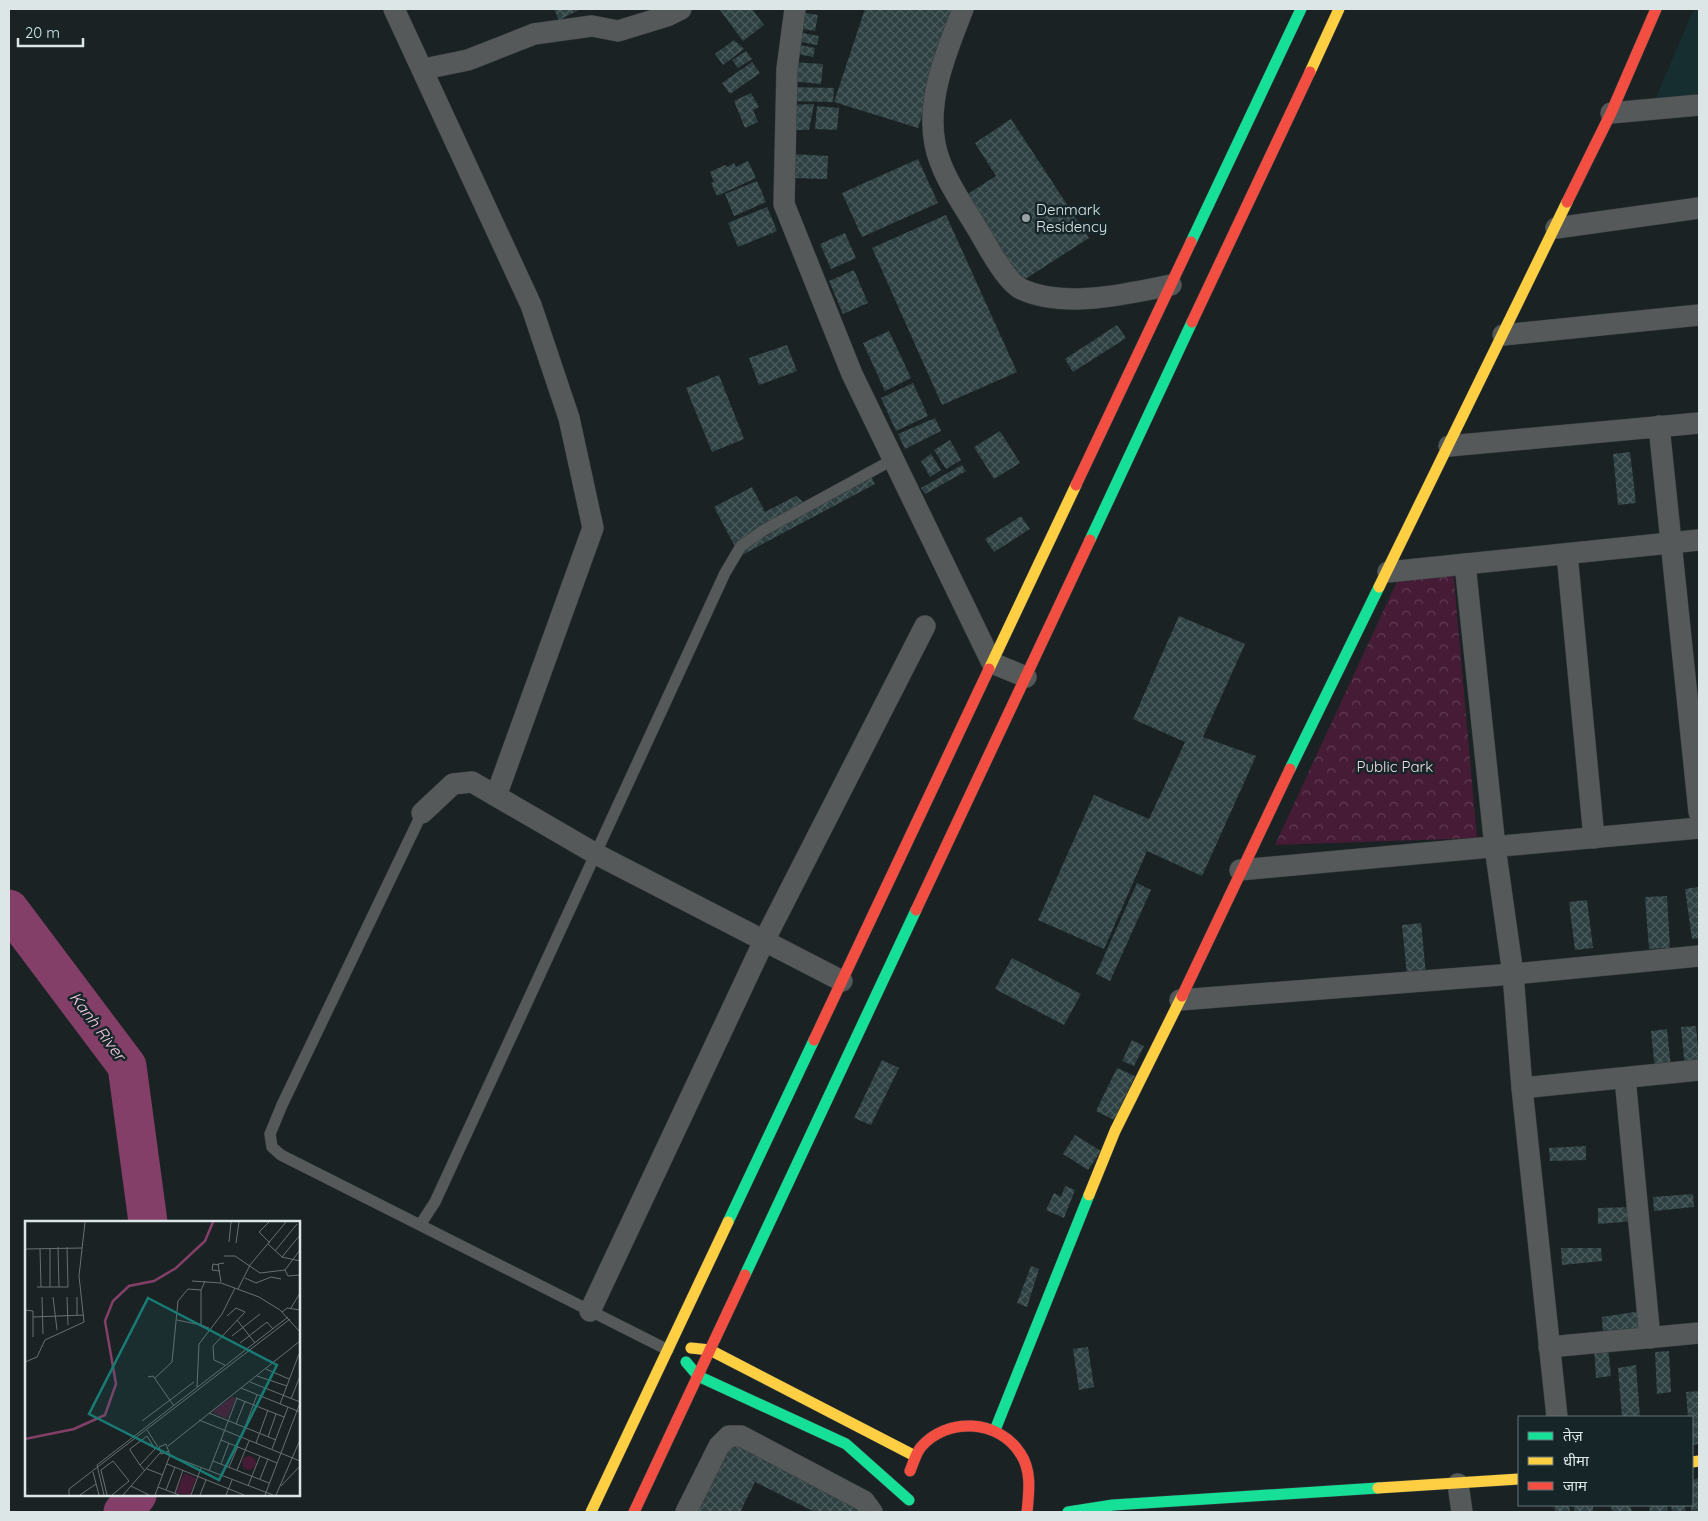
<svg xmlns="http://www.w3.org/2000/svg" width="1708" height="1521" viewBox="0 0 1708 1521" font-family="Quicksand,'Noto Sans Devanagari',sans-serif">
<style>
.built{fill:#172e31}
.park{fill:url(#park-crowns)}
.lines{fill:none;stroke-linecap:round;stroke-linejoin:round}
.river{stroke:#833f67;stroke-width:39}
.building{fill:url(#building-cross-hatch)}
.lane-casing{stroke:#363d3e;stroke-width:12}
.street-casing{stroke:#363d3e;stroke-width:22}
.fast-casing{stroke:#363d3e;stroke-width:12}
.slow-casing{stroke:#363d3e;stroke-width:12}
.jam-casing{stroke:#363d3e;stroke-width:12}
.lane{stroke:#56595a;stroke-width:11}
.street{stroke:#56595a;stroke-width:21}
.fast{stroke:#16e098;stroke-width:11}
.slow{stroke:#ffcf43;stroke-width:11}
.jam{stroke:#f24e42;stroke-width:11}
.poi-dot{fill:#98a1a3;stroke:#162628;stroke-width:2}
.labels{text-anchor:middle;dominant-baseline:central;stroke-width:5;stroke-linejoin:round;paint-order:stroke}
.poi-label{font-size:15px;fill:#dce6e7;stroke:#162628;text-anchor:start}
.park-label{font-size:15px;fill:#f4dde8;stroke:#162628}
.water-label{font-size:16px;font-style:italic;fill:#f9cce3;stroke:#162628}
.inset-river{fill:none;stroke:#833f67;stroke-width:2.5}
.inset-road{fill:none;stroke:#687072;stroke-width:1}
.view{fill:#197c74;fill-opacity:0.15;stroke:#197c74;stroke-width:2.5}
.inset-edge{fill:none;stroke:#dce6e7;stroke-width:2.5}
</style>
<defs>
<pattern id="park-crowns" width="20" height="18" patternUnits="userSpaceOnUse" patternTransform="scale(1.25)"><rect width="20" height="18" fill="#461b36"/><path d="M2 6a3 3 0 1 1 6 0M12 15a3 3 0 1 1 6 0" fill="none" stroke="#603c53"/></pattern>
<pattern id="building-cross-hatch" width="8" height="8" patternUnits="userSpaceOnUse" patternTransform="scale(1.25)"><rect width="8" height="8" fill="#2e4042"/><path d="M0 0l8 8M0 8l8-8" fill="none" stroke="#4c5c5d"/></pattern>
</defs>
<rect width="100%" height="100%" fill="#1a2224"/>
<!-- built -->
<path class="built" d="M 1694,9 L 1699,9 L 1699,102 L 1651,109 Z"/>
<!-- park -->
<path class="park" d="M 1453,569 L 1477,838 L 1275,845 L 1398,579 Z"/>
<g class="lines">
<!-- river -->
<g class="river">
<path d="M 9,909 L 127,1066 L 148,1222"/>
<path d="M 123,1512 L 137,1495"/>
</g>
</g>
<!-- building -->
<g class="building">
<path d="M 554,9 L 581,9 L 559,20 Z"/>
<path d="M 721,9 L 752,9 L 764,25 L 743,41 L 720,10 Z"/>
<path d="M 865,9 L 956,10 L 918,128 L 834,102 Z"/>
<path d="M 799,12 L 818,15 L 815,31 L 796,28 Z"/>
<path d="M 797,32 L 819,36 L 817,45 L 796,41 Z"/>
<path d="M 734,40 L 744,49 L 723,65 L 715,54 Z"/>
<path d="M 795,44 L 815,48 L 813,57 L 793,53 Z"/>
<path d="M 746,51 L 752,59 L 738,68 L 732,60 Z"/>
<path d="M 752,62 L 760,73 L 730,94 L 722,83 Z"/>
<path d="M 792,62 L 823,64 L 821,84 L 790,81 Z"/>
<path d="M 790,87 L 834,88 L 833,102 L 789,101 Z"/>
<path d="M 751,93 L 759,107 L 753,110 L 758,122 L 745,128 L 734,101 Z"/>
<path d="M 814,104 L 809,130 L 789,130 L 789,105 Z"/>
<path d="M 817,106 L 839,108 L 837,130 L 815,129 Z"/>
<path d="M 1011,119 L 1089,238 L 1019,283 L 963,197 L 996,176 L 975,143 Z"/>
<path d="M 793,154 L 828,156 L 827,179 L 792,178 Z"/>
<path d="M 918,159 L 938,203 L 862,237 L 842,193 Z"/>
<path d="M 748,161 L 756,178 L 717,196 L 711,183 L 714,182 L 710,172 L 725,165 L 727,167 L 734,163 L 736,167 Z"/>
<path d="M 757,181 L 766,202 L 734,216 L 725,194 Z"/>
<path d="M 767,207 L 777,231 L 738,247 L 728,223 Z"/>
<path d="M 946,215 L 1017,372 L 942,405 L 872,248 Z"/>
<path d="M 845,233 L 856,258 L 831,269 L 820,244 Z"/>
<path d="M 854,270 L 868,303 L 843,314 L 829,281 Z"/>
<path d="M 1117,325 L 1126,338 L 1073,372 L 1065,359 Z"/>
<path d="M 889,331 L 911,378 L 885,391 L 863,343 Z"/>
<path d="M 787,345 L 797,371 L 759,385 L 749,358 Z"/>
<path d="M 719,375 L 744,439 L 712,452 L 686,388 Z"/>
<path d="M 913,383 L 928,416 L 896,431 L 881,398 Z"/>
<path d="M 935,418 L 941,431 L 905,449 L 898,434 Z"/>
<path d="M 1000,431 L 1020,463 L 994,479 L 974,447 Z"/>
<path d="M 950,440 L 961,460 L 946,469 L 934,450 Z"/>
<path d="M 1630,452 L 1636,503 L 1618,505 L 1613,454 Z"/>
<path d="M 931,454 L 941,470 L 930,477 L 921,461 Z"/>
<path d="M 962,465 L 966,471 L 925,494 L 921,488 Z"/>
<path d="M 869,472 L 875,484 L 740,556 L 714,507 L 752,487 L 765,512 L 796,496 L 808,506 Z"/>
<path d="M 1021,516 L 1030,529 L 994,552 L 985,539 Z"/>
<path d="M 1179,616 L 1245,644 L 1203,737 L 1256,756 L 1202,876 L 1147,851 L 1104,949 L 1038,920 L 1094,795 L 1149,819 L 1185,742 L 1133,719 Z"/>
<path d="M 1137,883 L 1151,890 L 1110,981 L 1096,974 Z"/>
<path d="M 1699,887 L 1699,938 L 1692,939 L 1685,889 Z"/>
<path d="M 1667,896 L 1670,948 L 1649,949 L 1645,897 Z"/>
<path d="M 1587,900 L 1593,948 L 1575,950 L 1569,902 Z"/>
<path d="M 1421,923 L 1426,974 L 1407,976 L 1402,925 Z"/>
<path d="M 1012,958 L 1081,994 L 1064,1025 L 995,989 Z"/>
<path d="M 1696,1026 L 1699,1061 L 1685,1069 L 1681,1027 Z"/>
<path d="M 1667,1029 L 1671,1068 L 1655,1070 L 1651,1031 Z"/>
<path d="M 1132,1040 L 1144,1046 L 1134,1066 L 1122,1061 Z"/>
<path d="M 882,1060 L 899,1068 L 871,1125 L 854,1118 Z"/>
<path d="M 1117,1068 L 1135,1076 L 1114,1120 L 1096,1111 Z"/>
<path d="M 1075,1135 L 1101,1151 L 1088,1170 L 1063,1154 Z"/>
<path d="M 1586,1146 L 1586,1160 L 1550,1161 L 1549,1148 Z"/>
<path d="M 1065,1186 L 1075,1190 L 1064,1218 L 1046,1210 L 1054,1193 L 1061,1197 Z"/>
<path d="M 1693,1194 L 1694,1207 L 1654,1211 L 1653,1197 Z"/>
<path d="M 1633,1207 L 1634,1221 L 1598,1224 L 1598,1208 Z"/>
<path d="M 1561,1248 L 1601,1248 L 1602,1261 L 1562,1265 Z"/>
<path d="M 1031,1266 L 1039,1269 L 1027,1307 L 1017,1303 Z"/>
<path d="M 1641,1311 L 1644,1335 L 1603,1337 L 1602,1317 Z"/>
<path d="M 1088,1347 L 1094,1387 L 1079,1390 L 1073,1349 Z"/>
<path d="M 1594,1347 L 1608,1347 L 1611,1376 L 1596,1378 Z"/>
<path d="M 1669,1351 L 1671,1392 L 1657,1394 L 1655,1352 Z"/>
<path d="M 1636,1365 L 1640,1417 L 1622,1417 L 1618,1368 Z"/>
<path d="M 1699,1391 L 1699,1444 L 1692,1445 L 1692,1417 L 1688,1417 L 1686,1392 Z"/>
<path d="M 732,1441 L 863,1507 L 861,1512 L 815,1512 L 755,1482 L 740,1512 L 696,1512 Z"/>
<path d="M 1699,1478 L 1699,1512 L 1691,1512 L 1692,1480 Z"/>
<path d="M 1554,1505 L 1569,1505 L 1570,1512 L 1555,1512 Z"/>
<rect x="1574" y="1505" width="19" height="7"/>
<path d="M 1611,1505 L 1630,1505 L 1632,1512 L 1612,1512 Z"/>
<path d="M 1649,1505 L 1667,1505 L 1668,1512 L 1650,1512 Z"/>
<path d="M 1671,1505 L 1685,1505 L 1686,1512 L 1672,1512 Z"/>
</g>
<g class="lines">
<!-- lane casing -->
<g class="lane-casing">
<g id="lane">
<path d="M 422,813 L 282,1105 L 270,1134 L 272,1147 L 281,1155 L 668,1350"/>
<path d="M 420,1225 L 435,1202 L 725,573 L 741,546 L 764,530 L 894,459"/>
</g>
</g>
<!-- street casing -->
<g class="street-casing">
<g id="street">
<path d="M 394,9 L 531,305 L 569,418 L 593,528 L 496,796"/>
<path d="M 795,9 L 787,69 L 784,204 L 852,374 L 992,663 L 1026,677"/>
<path d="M 963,9 C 947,50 926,99 935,144 C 941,176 965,207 981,235 C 989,249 1007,282 1021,289 C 1064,309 1127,294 1171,285"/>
<path d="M 424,69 L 468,60 L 534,34 L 592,26 L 618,31 L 667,16 L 681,9"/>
<path d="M 1611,113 L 1699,105"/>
<path d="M 1556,228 L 1699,208"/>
<path d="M 1503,335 L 1699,315"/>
<path d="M 1659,426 L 1699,812"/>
<path d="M 1449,446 L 1699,423"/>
<path d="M 1567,554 L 1594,838"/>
<path d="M 1465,564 L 1495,847 L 1513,974 L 1522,1088 L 1557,1417"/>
<path d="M 1388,572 L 1699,540"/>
<path d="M 422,813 L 453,784 L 472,782 L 596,854 L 842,981"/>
<path d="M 1240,870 L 1699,828"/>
<path d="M 1180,1000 L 1513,974 L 1699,956"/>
<path d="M 1625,1078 L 1650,1338"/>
<path d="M 1522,1088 L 1699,1070"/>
<path d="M 590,1311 L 764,941 L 925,626"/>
<path d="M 1549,1347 L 1699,1333"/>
<path d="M 1458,1484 L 1462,1512"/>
<path d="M 686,1512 L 719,1446 L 729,1436 L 741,1436 L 864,1501 L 872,1512"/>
</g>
</g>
<!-- fast casing -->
<g class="fast-casing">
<g id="fast">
<path d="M 1191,242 L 1301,9"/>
<path d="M 1090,540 L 1192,322"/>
<path d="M 1290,769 L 1379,587"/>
<path d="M 728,1222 L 814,1040"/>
<path d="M 745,1275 L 916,910"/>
<path d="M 686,1362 L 698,1376 L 846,1444 L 909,1500"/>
<path d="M 995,1430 L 1089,1195"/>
<path d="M 1068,1512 L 1113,1505 L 1378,1488"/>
</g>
</g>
<!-- slow casing -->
<g class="slow-casing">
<g id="slow">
<path d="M 1310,72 L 1339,9"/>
<path d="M 1379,587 L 1567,202"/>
<path d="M 989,669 L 1076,485"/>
<path d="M 1089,1195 L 1115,1131 L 1182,996"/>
<path d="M 691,1348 L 710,1350 L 915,1456"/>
<path d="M 1692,1462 L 1699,1461"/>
<path d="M 1378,1488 L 1519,1479"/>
<path d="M 591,1512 L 728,1222"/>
</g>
</g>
<!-- jam casing -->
<g class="jam-casing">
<g id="jam">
<path d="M 1567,202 L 1611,113 L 1656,9"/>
<path d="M 1192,322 L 1310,72"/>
<path d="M 1076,485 L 1191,242"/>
<path d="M 916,910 L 1090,540"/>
<path d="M 1182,996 L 1290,769"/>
<path d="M 814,1040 L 989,669"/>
<path d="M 910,1471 C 913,1464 916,1453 921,1447 C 947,1417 998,1419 1020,1453 C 1032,1470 1029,1492 1027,1512"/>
<path d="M 634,1512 L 745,1275"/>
</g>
</g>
<!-- lane -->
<use href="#lane" class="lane"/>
<!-- street -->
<use href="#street" class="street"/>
<!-- fast -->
<use href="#fast" class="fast"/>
<!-- slow -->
<use href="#slow" class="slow"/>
<!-- jam -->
<use href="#jam" class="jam"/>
</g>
<!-- markers -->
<circle class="poi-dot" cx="1026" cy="218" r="5"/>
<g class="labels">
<!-- poi labels -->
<g class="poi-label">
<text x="1036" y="209">Denmark<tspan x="1036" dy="17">Residency</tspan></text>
</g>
<!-- park labels -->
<g class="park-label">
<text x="1395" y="766">Public Park</text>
</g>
<!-- water labels -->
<g class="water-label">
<text transform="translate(98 1026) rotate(53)">Kanh River</text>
</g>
</g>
<!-- overview -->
<g transform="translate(25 1221)">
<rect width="275" height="275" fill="#1a2224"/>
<path d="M 207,176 L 211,177 L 202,198 L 187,191 ZM217 242a7 7 0 1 1 14 0a7 7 0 1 1-14 0ZM 159,252 L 171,257 L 165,274 L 151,272 Z" fill="#461b36"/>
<path class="inset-river" d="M 0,218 L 49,208 L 80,194 L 91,163 L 80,100 L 88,80 L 104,65 L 129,60 L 151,47 L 180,20 L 188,1"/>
<path class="inset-road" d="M 244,1 L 234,11 L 245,22M 204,21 L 206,1M 211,22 L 214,1M 243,23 L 257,36 L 275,40M 33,26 L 34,66M 0,28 L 57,27M 15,28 L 16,66M 25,28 L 25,66M 275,29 L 260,49 L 263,55 L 275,54M 250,30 L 272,3M 199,35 L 210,35 L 235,52 L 260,49M 257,36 L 275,14M 194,44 L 188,43 L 187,49 L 195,50M 220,57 L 231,62 L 246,56 L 256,58M 167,60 L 196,62 L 234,76 L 255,89 L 275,111M 180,60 L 176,69 L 176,104 L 184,107M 196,61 L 193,43 L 199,42M 12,66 L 43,66 L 42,26M 213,68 L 225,44 L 261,1M 17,76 L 18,113M 28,76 L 32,109M 42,76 L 43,104M 266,87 L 275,72M 0,89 L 8,90 L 8,116M 257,91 L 262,87 L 275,89M 52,94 L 52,76M 8,96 L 59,94M 152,99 L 176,104M 212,99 L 230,122M 207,115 L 235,93M 215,122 L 242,101 L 248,108M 0,141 L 12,136 L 20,119 L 59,101 L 54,55 L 60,1M 200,144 L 189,139 L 188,125 L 220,91 L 211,87 L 202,95M 241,148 L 264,158M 232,155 L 262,165M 123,156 L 128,155 L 149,185M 130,157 L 147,141 L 153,80 L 163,68 L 176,69M 225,161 L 275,181M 172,166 L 174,123 L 197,93 L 210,67M 216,167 L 275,191M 211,177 L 259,196M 266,178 L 275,155M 255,183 L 274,133M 184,192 L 251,219M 174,199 L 275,240M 117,200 L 169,161M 211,203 L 220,180M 220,206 L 232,174M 122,209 L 133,226M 243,216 L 251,193M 196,219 L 252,242M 231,222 L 243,189M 143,225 L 275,120M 247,228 L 263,186M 141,233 L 248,274M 188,240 L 244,262M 142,243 L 219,274M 196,243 L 204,222M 115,244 L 130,228 L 122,215 L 105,228 L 105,229 L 115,244 L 120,250M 204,246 L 213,225M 122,248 L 138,254M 212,249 L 224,220M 184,250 L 212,177M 68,251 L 74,274M 235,258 L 243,238M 106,265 L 124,274M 223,265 L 235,235M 256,265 L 275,245M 133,266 L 154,274M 141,269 L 150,246M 150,272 L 158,249M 44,274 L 44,268 L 265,98M 55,274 L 71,263M 79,274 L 72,244 L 263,96M 82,274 L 76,249 L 88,240 L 104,260 L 87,274M 98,274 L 135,232M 130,274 L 145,234 L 141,223 L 134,226 L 136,233 L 144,230M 166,274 L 176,247M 175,274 L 181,259M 201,274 L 207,259M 240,274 L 275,182M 251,274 L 275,219"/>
<path class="view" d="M 123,77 L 252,144 L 194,259 L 64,193 Z"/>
<rect width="275" height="275" class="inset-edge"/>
</g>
<!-- border -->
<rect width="1708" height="1521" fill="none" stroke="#dce6e7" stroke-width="20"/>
<!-- legend -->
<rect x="1518" y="1416" width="175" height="90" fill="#162628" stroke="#657374"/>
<rect x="1528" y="1432" width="25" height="8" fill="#16e098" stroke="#657374"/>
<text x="1563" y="1441" font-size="15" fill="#dce6e7">तेज़</text>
<rect x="1528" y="1457" width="25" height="8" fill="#ffcf43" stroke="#657374"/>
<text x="1563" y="1466" font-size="15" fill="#dce6e7">धीमा</text>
<rect x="1528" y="1482" width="25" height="8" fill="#f24e42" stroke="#657374"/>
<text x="1563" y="1491" font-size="15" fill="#dce6e7">जाम</text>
<!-- scale -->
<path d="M18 38v8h65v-8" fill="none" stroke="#dce6e7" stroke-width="2.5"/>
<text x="25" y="38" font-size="15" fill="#dce6e7" stroke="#162628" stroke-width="4" paint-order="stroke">20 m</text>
</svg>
